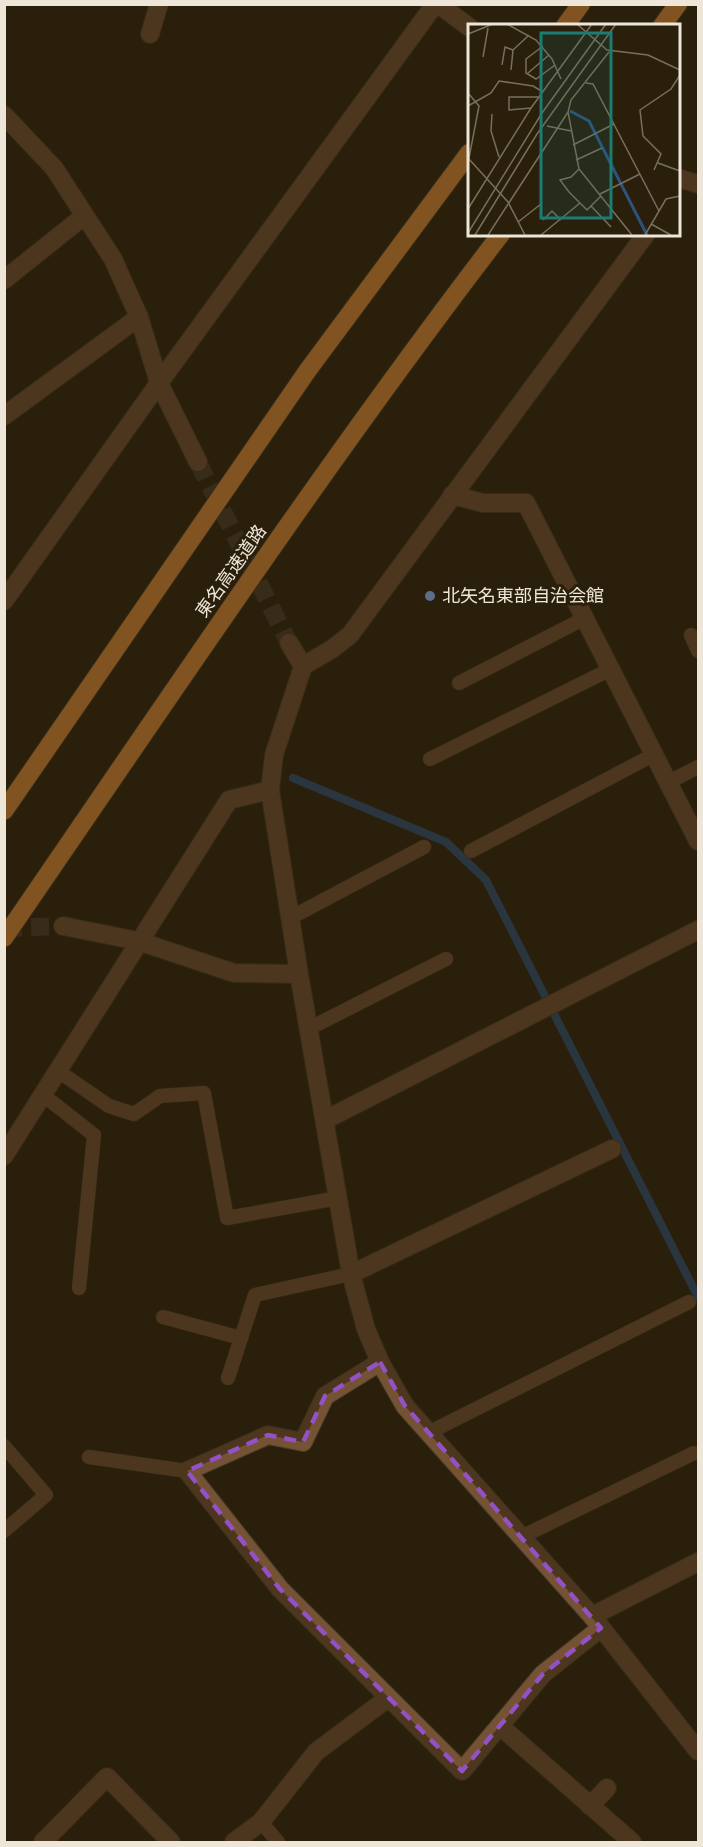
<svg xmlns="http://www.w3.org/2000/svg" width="703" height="1847" viewBox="0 0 703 1847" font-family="'Zilla Slab','Noto Sans JP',serif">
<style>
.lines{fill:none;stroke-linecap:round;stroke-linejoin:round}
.stream{stroke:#2c537e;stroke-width:8}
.street-tunnel{stroke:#473d2a;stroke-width:18;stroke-dasharray:18 9;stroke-linecap:butt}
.lane-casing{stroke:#453b28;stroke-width:15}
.street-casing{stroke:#453b28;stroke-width:20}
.highway-casing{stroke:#453b28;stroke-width:20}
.lane{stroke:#755233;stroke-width:14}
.street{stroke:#755233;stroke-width:18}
.highway{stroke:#eb923d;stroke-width:18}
.marked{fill:none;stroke:#9251c4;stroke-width:4.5;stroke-dasharray:12 8;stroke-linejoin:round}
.service-dot{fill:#5c6f8a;stroke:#2a1f0b;stroke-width:2}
.labels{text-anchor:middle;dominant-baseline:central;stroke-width:6;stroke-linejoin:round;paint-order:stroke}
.street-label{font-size:18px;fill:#ede6d9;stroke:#2a1f0b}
.poi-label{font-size:18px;fill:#ede6d9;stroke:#2a1f0b;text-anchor:start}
.inset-river{fill:none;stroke:#2c537e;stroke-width:3}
.inset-road{fill:none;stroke:#786f5d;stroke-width:1.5}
.view{fill:#1a7c73;fill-opacity:0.15;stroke:#1a7c73;stroke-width:3}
.inset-edge{fill:none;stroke:#ede6d9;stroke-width:3}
</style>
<rect width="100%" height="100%" fill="#2a1f0b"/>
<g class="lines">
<!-- stream -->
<path class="stream" d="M 293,778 L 446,842 L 486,880 L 698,1297"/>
<!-- street-tunnel -->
<g class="street-tunnel">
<path d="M 198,462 L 289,643"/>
<path d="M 4,928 L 63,926"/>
</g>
<!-- lane casing -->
<g class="lane-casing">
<g id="lane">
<path d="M 691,635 L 698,651"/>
<path d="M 459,683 L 585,618"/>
<path d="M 430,759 L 611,669"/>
<path d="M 669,782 L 698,767"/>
<path d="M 471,851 L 655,754"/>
<path d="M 290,918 L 424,847"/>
<path d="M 308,1029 L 446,959"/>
<path d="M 58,1071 L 109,1106 L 134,1114 L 160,1096 L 204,1093 L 227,1218 L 338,1198"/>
<path d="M 43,1095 L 94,1135 L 79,1288"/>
<path d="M 163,1317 L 241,1338"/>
<path d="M 228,1378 L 255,1295 L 351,1274"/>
<path d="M 428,1433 L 689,1302"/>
<path d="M 4,1446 L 46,1495 L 4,1531"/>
<path d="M 89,1457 L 187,1471"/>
<path d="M 521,1537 L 694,1453"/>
<path d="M 261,1822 L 278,1842"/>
</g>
</g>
<!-- street casing -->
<g class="street-casing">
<g id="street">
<path d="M 438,4 L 469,27"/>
<path d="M 150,34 L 159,4"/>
<path d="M 4,115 L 54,168 L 113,259 L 139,317 L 159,383 L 198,462"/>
<path d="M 678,178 L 698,184"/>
<path d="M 646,234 L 350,635 L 332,649 L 303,666 L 274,755 L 270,790 L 299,974 L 351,1274 L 366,1329 L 380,1362 L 405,1406 L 592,1616 L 698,1751"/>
<path d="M 4,280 L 84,216"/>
<path d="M 4,416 L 139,317"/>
<path d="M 452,495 L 483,503 L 526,503 L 698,841"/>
<path d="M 4,601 L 159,383 L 435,4"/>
<path d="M 289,643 L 303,666"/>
<path d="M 63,926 L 138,941 L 234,973 L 299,974"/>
<path d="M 325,1120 L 698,930"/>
<path d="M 4,1156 L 229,800 L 270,790"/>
<path d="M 351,1274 L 612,1149"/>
<path d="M 380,1362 L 325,1396 L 303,1442 L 268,1435 L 187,1471 L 280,1589 L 462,1771 L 543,1674 L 601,1628"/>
<path d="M 592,1616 L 698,1562"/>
<path d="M 500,1726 L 632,1842"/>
<path d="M 590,1806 L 607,1788"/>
<path d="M 43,1842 L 107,1777 L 171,1842"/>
<path d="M 234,1842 L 261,1822 L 316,1752 L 388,1698"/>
</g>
</g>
<!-- highway casing -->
<g class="highway-casing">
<g id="highway">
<path d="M 565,26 L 581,4"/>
<path d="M 662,26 L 678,4"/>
<path d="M 4,811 L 308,370 L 469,153"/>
<path d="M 4,938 C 167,701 326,462 501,234"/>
</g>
</g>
<!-- lane -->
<use href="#lane" class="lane"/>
<!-- street -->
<use href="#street" class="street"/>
<!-- highway -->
<use href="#highway" class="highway"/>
</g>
<!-- marked area -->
<path d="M0 0H703V1847H0ZM 380,1362 L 405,1406 L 601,1628 L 543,1674 L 462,1771 L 280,1589 L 187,1471 L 268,1435 L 303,1442 L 325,1396 Z" fill="#2a1f0b" fill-opacity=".55" fill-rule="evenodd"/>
<path class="marked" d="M 380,1362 L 405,1406 L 601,1628 L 543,1674 L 462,1771 L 280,1589 L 187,1471 L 268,1435 L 303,1442 L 325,1396 Z"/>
<!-- markers -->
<circle class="service-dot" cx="430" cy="596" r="6"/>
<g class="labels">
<!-- street labels -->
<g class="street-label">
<text transform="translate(231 571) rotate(-55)">東名高速道路</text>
</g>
<!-- poi labels -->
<g class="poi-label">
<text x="442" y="596">北矢名東部自治会館</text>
</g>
</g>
<!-- overview -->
<g transform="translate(468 24)">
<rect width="212" height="212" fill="#2a1f0b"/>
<path class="inset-river" d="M 102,87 L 121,97 L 179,211"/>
<path class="inset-road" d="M 39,0 L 68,16 L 84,35 L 93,55M 109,0 L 139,26 L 180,31 L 212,46M 0,10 L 25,0M 75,22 L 58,35 L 58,49 L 68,55 L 87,41M 141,28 L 103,76 L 100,88 L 111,145 L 164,211M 15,33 L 20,4M 34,41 L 37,23 L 45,26M 43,46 L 45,26 L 61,11M 60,49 L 81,31M 118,59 L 125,60 L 191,187M 0,69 L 11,82 L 1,134M 0,82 L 23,69 L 31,57 L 65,62 L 75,68M 63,84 L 41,86 L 41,73 L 71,73M 24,90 L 23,107 L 31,133M 79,102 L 103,107M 105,121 L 146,100M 0,134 L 40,178 L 57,211M 108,136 L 134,124M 190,139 L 212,147M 111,145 L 103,153 L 92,156 L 101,168 L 119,186 L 133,172M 186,146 L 193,130 L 175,112 L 172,86 L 203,65 L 212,51M 132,170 L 172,150M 123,182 L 143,203M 0,185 L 63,84 L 124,0M 75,196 L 84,187 L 93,196M 50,198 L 73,180M 183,200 L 203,211M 0,209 L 74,89 L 138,0M 7,211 L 69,110 L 148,0M 20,211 L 100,88M 73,211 L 112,179M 177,211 L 198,175 L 212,172"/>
<path class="view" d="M 73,9 L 143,9 L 143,194 L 73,194 Z"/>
<rect width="212" height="212" class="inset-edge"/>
</g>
<!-- border -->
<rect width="703" height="1847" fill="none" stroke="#ede6d9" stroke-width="12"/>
</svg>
